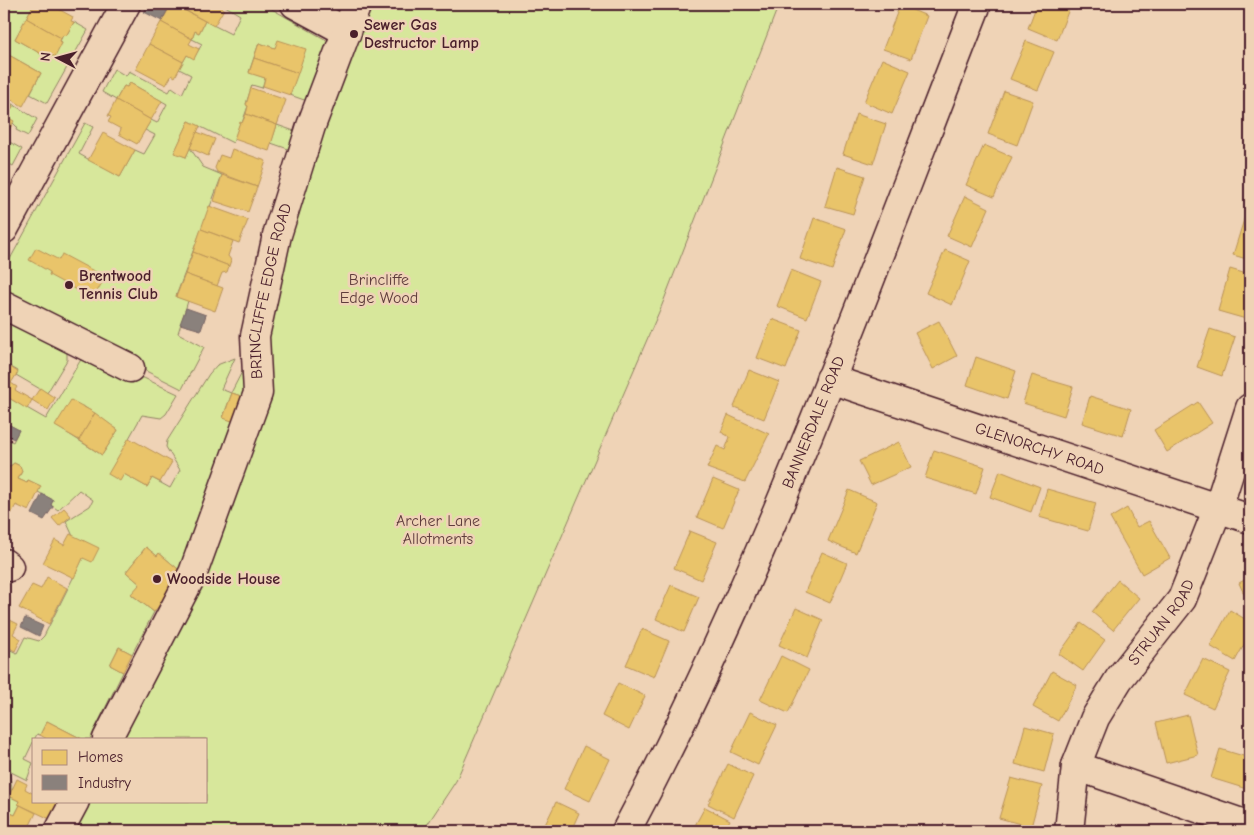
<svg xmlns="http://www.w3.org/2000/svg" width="1254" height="835" viewBox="0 0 1254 835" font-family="'Comic Neue',sans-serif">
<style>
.green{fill:#d7e79b;stroke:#908363;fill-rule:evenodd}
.homes{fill:#e9c46a;stroke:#b99257}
.industry{fill:#8a817c;stroke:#776464}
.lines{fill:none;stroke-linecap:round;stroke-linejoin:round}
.minor-casing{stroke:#4a1f2b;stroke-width:31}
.minor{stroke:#efd3b6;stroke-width:28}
.poi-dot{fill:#4a1f2b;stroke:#efd3b6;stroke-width:2}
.labels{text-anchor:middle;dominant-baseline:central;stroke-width:5;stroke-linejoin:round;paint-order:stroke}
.poi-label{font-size:16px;font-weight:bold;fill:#4a1f2b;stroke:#efd3b6;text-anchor:start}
.park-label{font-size:16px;fill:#5f3d3c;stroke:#efd3b6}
.street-label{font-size:16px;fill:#4a1f2b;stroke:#efd3b6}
</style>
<rect width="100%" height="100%" fill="#efd3b6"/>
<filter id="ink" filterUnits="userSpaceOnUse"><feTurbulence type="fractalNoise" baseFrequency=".02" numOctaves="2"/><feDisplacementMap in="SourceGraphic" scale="10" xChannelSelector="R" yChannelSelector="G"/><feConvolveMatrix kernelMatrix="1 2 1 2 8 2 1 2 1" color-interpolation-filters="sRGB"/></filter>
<g filter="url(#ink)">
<!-- green -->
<g class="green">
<path d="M 4,4 L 34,4 L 15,39 L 50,59 L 52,55 L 55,56 L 62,43 L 60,41 L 63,35 L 66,36 L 74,22 L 88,30 L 47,103 L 30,94 L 41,73 L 7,54 L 4,60 Z"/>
<path d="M 222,4 L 263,4 L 330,42 L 310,102 L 290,95 L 305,49 L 275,48 L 259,43 L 249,72 L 265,78 L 262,88 L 252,85 L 246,104 L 248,106 L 242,123 L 240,123 L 233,143 L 189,121 L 175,152 L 186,157 L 190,148 L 203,167 L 222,175 L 176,296 L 188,301 L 178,333 L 204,347 L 182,389 L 4,300 L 4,270 L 85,123 L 93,127 L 79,154 L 120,177 L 135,150 L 144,154 L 155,135 L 145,130 L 151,120 L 157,123 L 167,104 L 130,83 L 127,87 L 124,86 L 116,100 L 102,92 L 114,69 L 126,76 L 129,71 L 169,92 L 172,87 L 182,94 L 191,75 L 179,69 L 187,55 L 194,58 L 202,44 L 192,39 L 195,31 L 199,33 L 205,21 L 231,34 L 240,15 Z"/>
<path d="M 368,4 L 779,4 L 662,305 L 456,781 L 423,831 L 67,831 L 82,801 L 206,801 L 206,739 L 115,739 L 201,577 L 273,294 L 336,95 Z"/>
<path d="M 4,99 L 37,119 L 28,136 L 16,130 L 17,127 L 7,117 L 13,106 Z"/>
<path d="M 277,125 L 300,133 L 294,151 L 271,143 Z"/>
<path d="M 4,139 L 22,149 L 13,166 L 4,161 Z"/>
<path d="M 4,316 L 67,348 L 67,360 L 47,393 L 16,375 L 18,371 L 4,363 Z"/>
<path d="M 83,356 L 131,372 L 178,394 L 166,414 L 161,418 L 142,415 L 109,474 L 124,474 L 147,487 L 152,478 L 170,488 L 180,470 L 166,447 L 167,441 L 209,374 L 217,365 L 235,358 L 221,389 L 231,393 L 247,362 L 247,398 L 232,393 L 223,417 L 238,423 L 184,574 L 159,553 L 157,556 L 146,547 L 126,572 L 140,584 L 132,595 L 154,612 L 132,654 L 119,647 L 110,665 L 123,672 L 90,739 L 82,739 L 47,721 L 40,735 L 37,734 L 25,759 L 33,763 L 27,780 L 9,771 L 12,788 L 9,796 L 19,801 L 18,804 L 20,805 L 15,815 L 8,812 L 4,821 L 4,647 L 17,653 L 25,637 L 39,641 L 44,636 L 83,558 L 66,521 L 90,506 L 93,500 L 79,490 L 58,510 L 51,505 L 53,500 L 38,492 L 40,486 L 28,480 L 27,483 L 18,479 L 22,471 L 20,466 L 14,463 L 4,471 L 4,437 L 13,442 L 19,430 L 4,422 L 4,395 L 46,419 ZM 83,406 L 118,430 L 102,455 L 56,426 Z"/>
</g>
<!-- homes -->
<g class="homes">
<path d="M 34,4 L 49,4 L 73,17 L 71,21 L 74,22 L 66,36 L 63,35 L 61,38 L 26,18 Z"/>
<path d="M 172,4 L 205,21 L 199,33 L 195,31 L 192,39 L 161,22 Z"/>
<path d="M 174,4 L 216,4 L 224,9 L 214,26 Z"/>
<path d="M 1037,4 L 1071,4 L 1057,40 L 1028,28 Z"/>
<path d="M 900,5 L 927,16 L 911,59 L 883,49 Z"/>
<path d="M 26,18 L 61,38 L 60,41 L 62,43 L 55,57 L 52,55 L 50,59 L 15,39 Z"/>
<path d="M 161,22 L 192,39 L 189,44 L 199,49 L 194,59 L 187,55 L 183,62 L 149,44 Z"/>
<path d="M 278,40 L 306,49 L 298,73 L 254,58 L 259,43 L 275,48 Z"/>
<path d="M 1026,41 L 1054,52 L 1038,90 L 1010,79 Z"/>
<path d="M 149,44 L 183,62 L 175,77 L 172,75 L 166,85 L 136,69 Z"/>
<path d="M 7,54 L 41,73 L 23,106 L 4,96 L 4,60 Z"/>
<path d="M 254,58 L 298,73 L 290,95 L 263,86 L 265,78 L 249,73 Z"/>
<path d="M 882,59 L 910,71 L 892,114 L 864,102 Z"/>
<path d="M 130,83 L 162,101 L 151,120 L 116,100 L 124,86 L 127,87 Z"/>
<path d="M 251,88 L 286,100 L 277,125 L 246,114 L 248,106 L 246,105 Z"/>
<path d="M 1004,91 L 1033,101 L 1017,145 L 988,134 Z"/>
<path d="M 116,100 L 151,120 L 137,144 L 119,134 L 121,129 L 108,122 L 111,117 L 108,116 Z"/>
<path d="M 4,101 L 13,106 L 7,117 L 14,121 L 4,139 Z"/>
<path d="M 246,114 L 277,125 L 269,151 L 234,139 L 240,122 L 242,123 Z"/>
<path d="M 856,114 L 886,124 L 873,164 L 843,154 Z"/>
<path d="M 189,121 L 200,126 L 186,157 L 174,153 Z"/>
<path d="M 197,132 L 215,139 L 208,156 L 190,148 Z"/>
<path d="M 103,133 L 135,150 L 120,177 L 88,160 Z"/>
<path d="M 984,145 L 1012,157 L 994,197 L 966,185 Z"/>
<path d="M 232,149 L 266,161 L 257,187 L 217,172 L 215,168 L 220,155 L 229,158 Z"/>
<path d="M 837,167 L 865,176 L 853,214 L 825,206 Z"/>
<path d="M 222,175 L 257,187 L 248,212 L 214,201 Z"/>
<path d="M 965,196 L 989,208 L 972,247 L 947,236 Z"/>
<path d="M 209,206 L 248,220 L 239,243 L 201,229 Z"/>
<path d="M 1246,213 L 1250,214 L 1250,260 L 1233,255 Z"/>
<path d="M 814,218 L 846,229 L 832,270 L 800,259 Z"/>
<path d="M 201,229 L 233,241 L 228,256 L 231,260 L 229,266 L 193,252 Z"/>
<path d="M 36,248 L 59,260 L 62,254 L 105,277 L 93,299 L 49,275 L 50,272 L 29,260 Z"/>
<path d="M 945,250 L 970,261 L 952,305 L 926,293 Z"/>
<path d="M 193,252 L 229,266 L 227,272 L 222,273 L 217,286 L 185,274 Z"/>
<path d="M 1230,269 L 1250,275 L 1250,302 L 1246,319 L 1218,311 Z"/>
<path d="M 791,270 L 821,282 L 807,318 L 777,306 Z"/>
<path d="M 185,274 L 223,288 L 215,311 L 176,297 Z"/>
<path d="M 772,319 L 801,330 L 786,369 L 757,358 Z"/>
<path d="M 939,321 L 957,356 L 933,369 L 915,333 Z"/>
<path d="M 1210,329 L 1235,337 L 1222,376 L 1197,367 Z"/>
<path d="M 976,357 L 1016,371 L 1007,399 L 967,385 Z"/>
<path d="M 4,363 L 18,372 L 11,383 L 17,387 L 15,390 L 32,400 L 27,409 L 4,395 Z"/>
<path d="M 749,370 L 779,382 L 764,419 L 734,407 Z"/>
<path d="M 1032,375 L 1073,387 L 1064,416 L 1023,403 Z"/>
<path d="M 40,388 L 55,398 L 48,410 L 32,400 Z"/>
<path d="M 232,393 L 247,398 L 238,423 L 223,418 Z"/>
<path d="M 1090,396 L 1131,409 L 1123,436 L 1082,423 Z"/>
<path d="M 71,400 L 95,413 L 79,440 L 55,426 Z"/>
<path d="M 1198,402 L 1212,423 L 1167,452 L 1154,430 Z"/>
<path d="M 95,413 L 118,430 L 102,455 L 79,440 Z"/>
<path d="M 728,415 L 769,434 L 745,482 L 707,468 L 717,446 L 725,450 L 730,437 L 721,432 Z"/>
<path d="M 129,438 L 172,462 L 160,482 L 152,478 L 147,487 L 124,474 L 120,481 L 108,474 Z"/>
<path d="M 899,442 L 911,467 L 871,485 L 859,461 Z"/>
<path d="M 934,450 L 985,467 L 976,494 L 925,478 Z"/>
<path d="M 14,463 L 20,466 L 22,471 L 18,479 L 27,483 L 28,480 L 41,486 L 29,511 L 16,505 L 11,514 L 4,510 L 4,472 Z"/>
<path d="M 1000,471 L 1040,487 L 1031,512 L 990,497 Z"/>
<path d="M 713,479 L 739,490 L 723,528 L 697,517 Z"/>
<path d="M 1047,489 L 1096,503 L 1088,531 L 1039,517 Z"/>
<path d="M 849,490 L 877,502 L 856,553 L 828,541 Z"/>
<path d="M 64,508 L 71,516 L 59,526 L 52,518 Z"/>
<path d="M 1127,508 L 1137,527 L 1149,521 L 1170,558 L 1142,574 L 1110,518 Z"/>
<path d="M 690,531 L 717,542 L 701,580 L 674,568 Z"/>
<path d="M 70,534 L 99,548 L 92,562 L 83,558 L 74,578 L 43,563 L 55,540 L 64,545 Z"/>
<path d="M 146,547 L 157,556 L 159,553 L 184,574 L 154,612 L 131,594 L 140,584 L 126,572 Z"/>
<path d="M 822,552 L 847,563 L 830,603 L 805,592 Z"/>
<path d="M 47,577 L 67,588 L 49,624 L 19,608 L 32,585 L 41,589 Z"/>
<path d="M 1250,577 L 1250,607 L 1239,583 Z"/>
<path d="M 1118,580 L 1139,598 L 1113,630 L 1092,612 Z"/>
<path d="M 671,585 L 699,597 L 684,632 L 656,619 Z"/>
<path d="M 796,608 L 823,620 L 807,658 L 779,645 Z"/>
<path d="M 1230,610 L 1250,622 L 1250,634 L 1235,661 L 1210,646 Z"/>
<path d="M 4,617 L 18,624 L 13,634 L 21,639 L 15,651 L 4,645 Z"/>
<path d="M 1081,623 L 1105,640 L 1083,671 L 1059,654 Z"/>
<path d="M 642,629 L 669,641 L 654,677 L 626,665 Z"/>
<path d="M 119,647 L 132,654 L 123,672 L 110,665 Z"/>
<path d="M 781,656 L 809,670 L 788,713 L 760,700 Z"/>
<path d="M 1203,659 L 1230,672 L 1213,708 L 1185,695 Z"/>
<path d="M 1052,671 L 1077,685 L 1058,721 L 1033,707 Z"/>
<path d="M 618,683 L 645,696 L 629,730 L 602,716 Z"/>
<path d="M 750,712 L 777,725 L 758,765 L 731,752 Z"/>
<path d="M 1188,715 L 1198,755 L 1166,763 L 1156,723 Z"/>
<path d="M 47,721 L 82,739 L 47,739 L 40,735 Z"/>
<path d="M 1025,726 L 1054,734 L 1044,772 L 1015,764 Z"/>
<path d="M 584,746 L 610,759 L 590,801 L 564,789 Z"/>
<path d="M 1220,749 L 1250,758 L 1250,790 L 1211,778 Z"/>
<path d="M 728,764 L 753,776 L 734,817 L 708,804 Z"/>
<path d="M 1011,778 L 1042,786 L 1031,827 L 999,818 Z"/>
<path d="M 17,779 L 27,784 L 25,789 L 34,794 L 34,801 L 59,801 L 50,819 L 18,804 L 19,801 L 9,796 Z"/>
<path d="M 556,802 L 579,813 L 571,831 L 542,831 Z"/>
<path d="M 20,805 L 36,813 L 27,831 L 4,831 L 4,821 L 8,812 L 15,815 Z"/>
<path d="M 705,807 L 730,820 L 724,831 L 692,831 Z"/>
</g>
<!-- industry -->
<g class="industry">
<path d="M 149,4 L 159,4 L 168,9 L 162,21 L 144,12 Z"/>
<path d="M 186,308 L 206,315 L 201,330 L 180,324 Z"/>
<path d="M 4,422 L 19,430 L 14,439 L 4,434 Z"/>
<path d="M 42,494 L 53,500 L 51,505 L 53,507 L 44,520 L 32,514 Z"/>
<path d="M 25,618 L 43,626 L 39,636 L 21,627 Z"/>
</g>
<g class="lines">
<!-- minor casing -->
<g class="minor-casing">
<g id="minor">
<path d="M 295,4 L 347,32"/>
<path d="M 4,229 L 126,4"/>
<path d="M 4,305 L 130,368"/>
<path id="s1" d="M 830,379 L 1250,519"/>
<path d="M 4,563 L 9,567"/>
<path id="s2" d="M 107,739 L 193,573 L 258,393 L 255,336 L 277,235 L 311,126 L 357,4"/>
<path d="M 1076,766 L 1250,826"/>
<path d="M 59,831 L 75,801"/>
<path id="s3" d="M 626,831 C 767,567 868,282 977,4"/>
<path id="s4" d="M 1069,831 L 1076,766 L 1095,718 L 1119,679 L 1182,599 L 1218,508 L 1250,408"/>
</g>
</g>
<!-- minor -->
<use href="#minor" class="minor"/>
</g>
</g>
<!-- markers -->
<g class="poi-dot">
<circle cx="354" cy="34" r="5"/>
<circle cx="69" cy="285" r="5"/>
<circle cx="157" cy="579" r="5"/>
</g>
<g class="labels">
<!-- poi labels -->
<g class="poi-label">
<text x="364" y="25">Sewer Gas<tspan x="364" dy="18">Destructor Lamp</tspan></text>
<text x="79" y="276">Brentwood<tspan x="79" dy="18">Tennis Club</tspan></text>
<text x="167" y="579">Woodside House</text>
</g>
<!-- park labels -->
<g class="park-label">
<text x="379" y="280">Brincliffe<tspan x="379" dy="18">Edge Wood</tspan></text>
<text x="438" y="521">Archer Lane<tspan x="438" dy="18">Allotments</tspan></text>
</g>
<!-- street labels -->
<g class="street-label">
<text stroke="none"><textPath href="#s2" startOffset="482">BRINCLIFFE EDGE ROAD</textPath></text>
<text stroke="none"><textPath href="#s3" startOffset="450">BANNERDALE ROAD</textPath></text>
<text stroke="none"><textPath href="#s1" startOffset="221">GLENORCHY ROAD</textPath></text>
<text stroke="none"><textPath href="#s4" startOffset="234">STRUAN ROAD</textPath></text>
</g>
</g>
<!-- margin -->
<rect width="1254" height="835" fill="none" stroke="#efd3b6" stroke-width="20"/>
<rect x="10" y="10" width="1234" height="815" fill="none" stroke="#4a1f2b" stroke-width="2" filter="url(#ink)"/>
<!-- legend -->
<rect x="32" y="738" width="175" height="65" fill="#efd3b6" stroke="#ad8b7e"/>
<rect x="42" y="750" width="25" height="15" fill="#e9c46a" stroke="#ad8b7e"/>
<text x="78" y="762" font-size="15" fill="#4a1f2b">Homes</text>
<rect x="42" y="775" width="25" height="15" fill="#8a817c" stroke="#ad8b7e"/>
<text x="78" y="788" font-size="15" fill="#4a1f2b">Industry</text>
<!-- north arrow -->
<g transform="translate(58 58) rotate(276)" stroke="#efd3b6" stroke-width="4" paint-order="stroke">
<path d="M0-4L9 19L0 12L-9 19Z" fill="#4a1f2b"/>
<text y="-8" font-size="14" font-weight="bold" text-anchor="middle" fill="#4a1f2b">N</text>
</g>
</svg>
